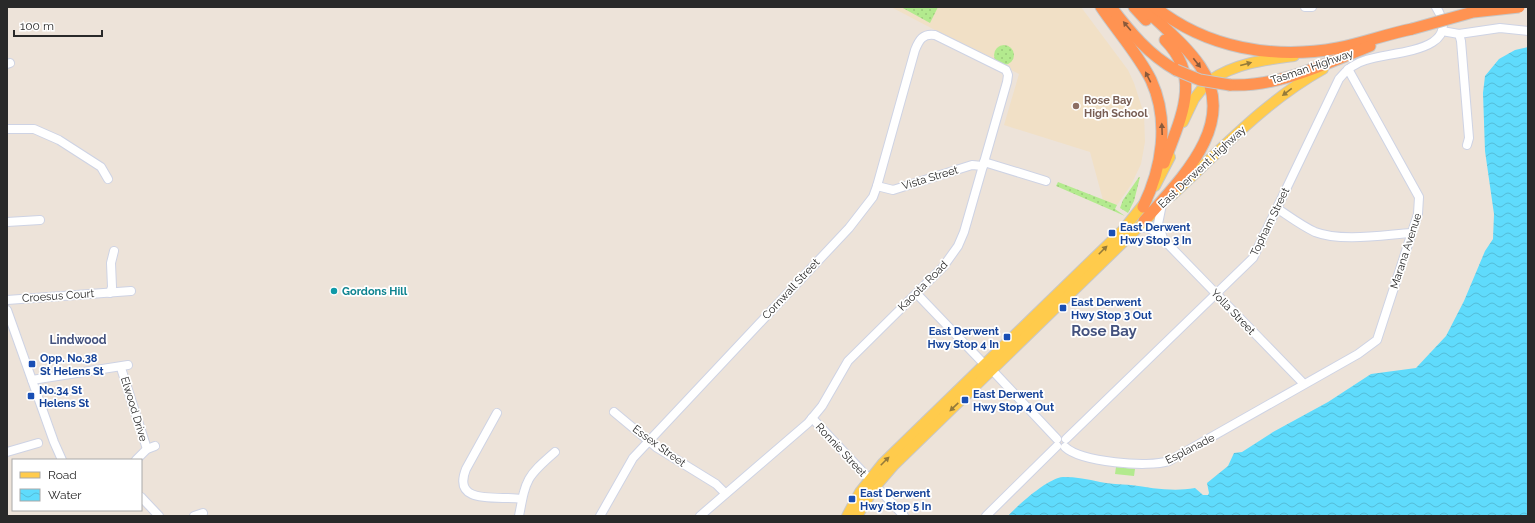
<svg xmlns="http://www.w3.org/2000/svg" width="1535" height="523" viewBox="0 0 1535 523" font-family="Raleway,sans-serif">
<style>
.education{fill:#f1e0c6}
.grass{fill:url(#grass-dots)}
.park{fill:#b3ea8e}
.water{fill:url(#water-waves)}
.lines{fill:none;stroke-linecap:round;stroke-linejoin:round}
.minor-casing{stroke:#ced3e4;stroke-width:10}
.major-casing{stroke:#c7c7c7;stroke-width:12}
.highway-casing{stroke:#c7c7c7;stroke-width:13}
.minor{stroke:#fff;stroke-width:8}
.major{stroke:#ffcb4c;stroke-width:10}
.highway{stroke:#ff9352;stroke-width:11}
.highway-bridge-casing{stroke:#c7c7c7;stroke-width:13;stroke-linecap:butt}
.highway-bridge{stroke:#ff9352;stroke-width:11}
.oneway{fill:#89593b}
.oneway2{fill:#947a3a}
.education-dot{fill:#8d6e63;stroke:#fff;stroke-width:1.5}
.transit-dot{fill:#1a4fb4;stroke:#fff;stroke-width:1.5}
.culture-dot{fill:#0f9aa8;stroke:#fff;stroke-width:1.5}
.labels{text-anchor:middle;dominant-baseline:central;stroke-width:3.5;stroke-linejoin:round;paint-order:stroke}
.street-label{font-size:11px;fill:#292929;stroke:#fff}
.education-label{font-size:11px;font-weight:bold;fill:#785e54;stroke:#fff;text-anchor:start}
.transit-label{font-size:11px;font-weight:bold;fill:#164399;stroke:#fff;text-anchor:start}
.culture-label{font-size:11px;font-weight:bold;fill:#0d838f;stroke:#fff;text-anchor:start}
.neighbourhood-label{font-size:12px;font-weight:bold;fill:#44527e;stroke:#fff}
.district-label{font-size:15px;font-weight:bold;fill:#44527e;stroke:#fff}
</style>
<defs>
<pattern id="grass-dots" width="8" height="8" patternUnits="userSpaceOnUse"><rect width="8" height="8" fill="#b3ea8e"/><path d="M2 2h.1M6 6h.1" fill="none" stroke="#9ac97a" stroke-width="1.8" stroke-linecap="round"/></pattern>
<pattern id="water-waves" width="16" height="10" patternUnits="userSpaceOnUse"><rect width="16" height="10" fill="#5fdbfc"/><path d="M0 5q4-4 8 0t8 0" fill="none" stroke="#53bcd8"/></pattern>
</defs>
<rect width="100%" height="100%" fill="#ede3d9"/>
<!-- education -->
<path class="education" d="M 891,7 L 1081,7 L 1128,70 L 1134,83 L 1144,114 L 1145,142 L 1141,164 L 1131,185 L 1117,205 L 1103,200 L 1090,152 L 1004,125 L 1019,74 Z"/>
<!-- grass -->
<g class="grass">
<path d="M 901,7 L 938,7 L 930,23 Z"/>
<circle cx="1004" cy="55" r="10"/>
<path d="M 1139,177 L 1140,177 L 1134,201 L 1128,213 L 1120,208 L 1123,200 Z"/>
<path d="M 1058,182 L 1117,205 L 1115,209 L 1125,216 L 1056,186 Z"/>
</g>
<!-- park -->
<path class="park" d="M 1116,467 L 1135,469 L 1134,476 L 1115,474 Z"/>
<!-- water -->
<path class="water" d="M 1528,47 L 1528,516 L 1008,516 C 1018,505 1048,478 1063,477 C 1076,477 1088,479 1100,482 C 1110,484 1120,484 1131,485 C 1152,488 1173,492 1195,488 L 1203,495 L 1208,495 L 1209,493 L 1207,483 L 1228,466 L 1234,453 L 1242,452 L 1273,432 L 1328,402 L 1371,374 L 1416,368 L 1446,336 L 1464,301 L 1485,251 L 1493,239 L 1494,214 L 1485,151 L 1483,93 L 1485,76 L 1499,59 L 1515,50 Z"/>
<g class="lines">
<!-- minor casing -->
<g class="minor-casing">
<g id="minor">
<path d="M 1305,7 L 1312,7"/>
<path d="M 1442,31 L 1459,34 L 1500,28 L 1528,31"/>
<path d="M 1459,34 L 1461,41 L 1469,138 L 1467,145"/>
<path d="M 7,64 L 10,63"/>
<path d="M 7,129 L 34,129 L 59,140 L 101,167 L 108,179"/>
<path d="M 984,162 L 1046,181"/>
<path d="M 877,186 L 893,190 L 972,165 L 983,166"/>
<path d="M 1162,204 L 1158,224 L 1163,238"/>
<path d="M 1278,209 C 1290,217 1302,226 1315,232 C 1341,242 1383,235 1411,233"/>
<path d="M 7,222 L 40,220"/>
<path d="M 1137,229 C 1148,224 1155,232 1163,239 L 1304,384"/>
<path d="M 110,293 L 112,287 L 111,263 L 114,251"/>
<path d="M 917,294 L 985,365"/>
<path d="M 7,300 L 131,291"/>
<path d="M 7,310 L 54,442 L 62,460"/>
<path d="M 121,368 L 147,449"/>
<path d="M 992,370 L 1057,439"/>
<path d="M 32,380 L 128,365"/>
<path d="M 614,412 L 656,447 L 716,484 L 725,493"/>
<path d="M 497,413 L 466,469 C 451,507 502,495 521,499"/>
<path d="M 812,418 L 904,516"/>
<path d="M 1066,439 L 1253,258 L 1339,79 C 1346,70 1355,63 1366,60 C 1392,51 1465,53 1436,7"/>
<path d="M 1065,447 C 1081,462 1148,468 1169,461 L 1358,354 L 1377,340 L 1418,214 L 1419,197 L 1348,69"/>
<path d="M 7,452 L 38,443"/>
<path d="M 136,460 L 147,449 L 155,446"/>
<path d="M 141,497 L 159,516"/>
<path d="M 194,516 L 203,513"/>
<path d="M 519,516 C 526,479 526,477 555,452"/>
<path d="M 600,516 L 633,458 L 849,228 L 873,197 L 877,186 L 915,50 C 919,40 923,33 935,35 L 1006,70 L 1008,75 L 1007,82 L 964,232 L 958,246 L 943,267 L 848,361 L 822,406 L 808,423 L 700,516"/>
<path d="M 986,516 L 1057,446"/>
</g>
</g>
<!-- major casing -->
<g class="major-casing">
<g id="major">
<path d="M 1211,80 C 1236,63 1264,60 1294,56"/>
<path d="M 1183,122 L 1194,99 L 1205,85"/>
<path d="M 1155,186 L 1170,157"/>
<path d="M 1172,195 C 1220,151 1265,101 1323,69"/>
<path d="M 847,516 L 860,492 L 883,463 L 1123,230 L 1147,200"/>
<path d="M 857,516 L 875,487 L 893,466 L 1150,216"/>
</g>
</g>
<!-- highway casing -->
<g class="highway-casing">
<g id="highway">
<path d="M 1101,7 C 1117,31 1138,54 1151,80 C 1170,121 1162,168 1143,207"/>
<path d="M 1111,7 C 1130,32 1149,55 1176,70"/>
<path d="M 1134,7 L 1146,20"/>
<path d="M 1143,7 C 1162,26 1185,44 1200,66 C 1240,123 1180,180 1144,221"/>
<path d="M 1155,7 C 1206,48 1274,60 1338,48 C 1363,43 1387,34 1412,29"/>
<path d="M 1230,85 C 1279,87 1325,64 1370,46"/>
<path d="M 1164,163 C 1180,119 1203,78 1165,40"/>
</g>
</g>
<!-- minor -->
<use href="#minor" class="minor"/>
<!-- major -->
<use href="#major" class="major"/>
<!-- highway -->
<use href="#highway" class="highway"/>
<!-- highway-bridge casing -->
<g class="highway-bridge-casing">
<g id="highway-bridge">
<path d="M 1412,29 L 1473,12 L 1519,7"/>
<path d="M 1176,70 L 1200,80 L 1230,85"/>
</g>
</g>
<!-- highway-bridge -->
<use href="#highway-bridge" class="highway-bridge"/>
</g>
<!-- one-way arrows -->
<defs><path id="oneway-solid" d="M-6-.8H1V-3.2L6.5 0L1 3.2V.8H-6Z"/></defs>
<g class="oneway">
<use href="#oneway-solid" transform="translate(1127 26) rotate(-130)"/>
<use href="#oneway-solid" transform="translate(1197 63) rotate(52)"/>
<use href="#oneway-solid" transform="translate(1148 77) rotate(-117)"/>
<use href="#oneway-solid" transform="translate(1162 129) rotate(-92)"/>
</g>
<g class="oneway2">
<use href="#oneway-solid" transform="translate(1246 64) rotate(-15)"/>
<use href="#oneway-solid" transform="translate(1287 92) rotate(143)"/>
<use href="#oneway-solid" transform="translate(1103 250) rotate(-45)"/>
<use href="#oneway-solid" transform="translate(954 407) rotate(136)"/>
<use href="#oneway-solid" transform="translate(885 461) rotate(-45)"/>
</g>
<!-- markers -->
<circle class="education-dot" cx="1076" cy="106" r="4"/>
<g class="transit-dot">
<rect x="1108" y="229" width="8" height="8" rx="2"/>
<rect x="1059" y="304" width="8" height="8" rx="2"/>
<rect x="1003" y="333" width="8" height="8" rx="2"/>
<rect x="28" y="360" width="8" height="8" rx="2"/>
<rect x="27" y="392" width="8" height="8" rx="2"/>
<rect x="961" y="396" width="8" height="8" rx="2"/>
<rect x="848" y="495" width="8" height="8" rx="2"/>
</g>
<circle class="culture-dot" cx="334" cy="291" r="4"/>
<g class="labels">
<!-- street labels -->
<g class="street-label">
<text transform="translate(1312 67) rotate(-19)">Tasman Highway</text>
<text transform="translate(1202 167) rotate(-43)">East Derwent Highway</text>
<text transform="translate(930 178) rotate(-17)">Vista Street</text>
<text transform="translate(1270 222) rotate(-64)">Topham Street</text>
<text transform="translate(1406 251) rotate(-72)">Marana Avenue</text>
<text transform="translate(923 286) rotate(-45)">Kaoota Road</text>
<text transform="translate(791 289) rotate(-47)">Cornwall Street</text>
<text transform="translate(58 296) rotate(-4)">Croesus Court</text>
<text transform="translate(1233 312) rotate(46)">Yolla Street</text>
<text transform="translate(134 409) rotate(73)">Elwood Drive</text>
<text transform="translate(659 446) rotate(36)">Essex Street</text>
<text transform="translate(1190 449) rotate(-27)">Esplanade</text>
<text transform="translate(841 450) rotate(47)">Ronnie Street</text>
</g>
<!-- education labels -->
<g class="education-label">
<text x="1084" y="100">Rose Bay<tspan x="1084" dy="13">High School</tspan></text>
</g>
<!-- transit labels -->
<g class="transit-label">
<text x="1120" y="227">East Derwent<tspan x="1120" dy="13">Hwy Stop 3 In</tspan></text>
<text x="1071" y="302">East Derwent<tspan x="1071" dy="13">Hwy Stop 3 Out</tspan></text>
<text x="999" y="331" text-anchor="end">East Derwent<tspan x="999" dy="13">Hwy Stop 4 In</tspan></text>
<text x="40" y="358">Opp. No.38<tspan x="40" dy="13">St Helens St</tspan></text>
<text x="39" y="390">No.34 St<tspan x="39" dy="13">Helens St</tspan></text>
<text x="973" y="394">East Derwent<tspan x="973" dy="13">Hwy Stop 4 Out</tspan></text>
<text x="860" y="493">East Derwent<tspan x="860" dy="13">Hwy Stop 5 In</tspan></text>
</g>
<!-- culture labels -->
<g class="culture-label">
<text x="342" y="291">Gordons Hill</text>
</g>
<!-- neighbourhood labels -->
<g class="neighbourhood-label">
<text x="78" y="340">Lindwood</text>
</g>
<!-- district labels -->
<g class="district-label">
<text x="1104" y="331">Rose Bay</text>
</g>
</g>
<!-- border -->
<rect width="1535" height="523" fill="none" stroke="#292929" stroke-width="16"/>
<!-- legend -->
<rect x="12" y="459" width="130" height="52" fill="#ffffff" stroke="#a9a9a9"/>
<rect x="20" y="472" width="20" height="6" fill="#ffcb4c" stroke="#a9a9a9"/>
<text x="48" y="479" font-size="12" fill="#292929">Road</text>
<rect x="20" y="489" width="20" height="12" fill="url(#water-waves)" stroke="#a9a9a9"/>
<text x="48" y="499" font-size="12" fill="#292929">Water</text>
<!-- scale -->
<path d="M14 30v6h88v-6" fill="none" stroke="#292929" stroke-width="2"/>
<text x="20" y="30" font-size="12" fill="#292929" stroke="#ffffff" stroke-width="3" paint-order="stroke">100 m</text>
</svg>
